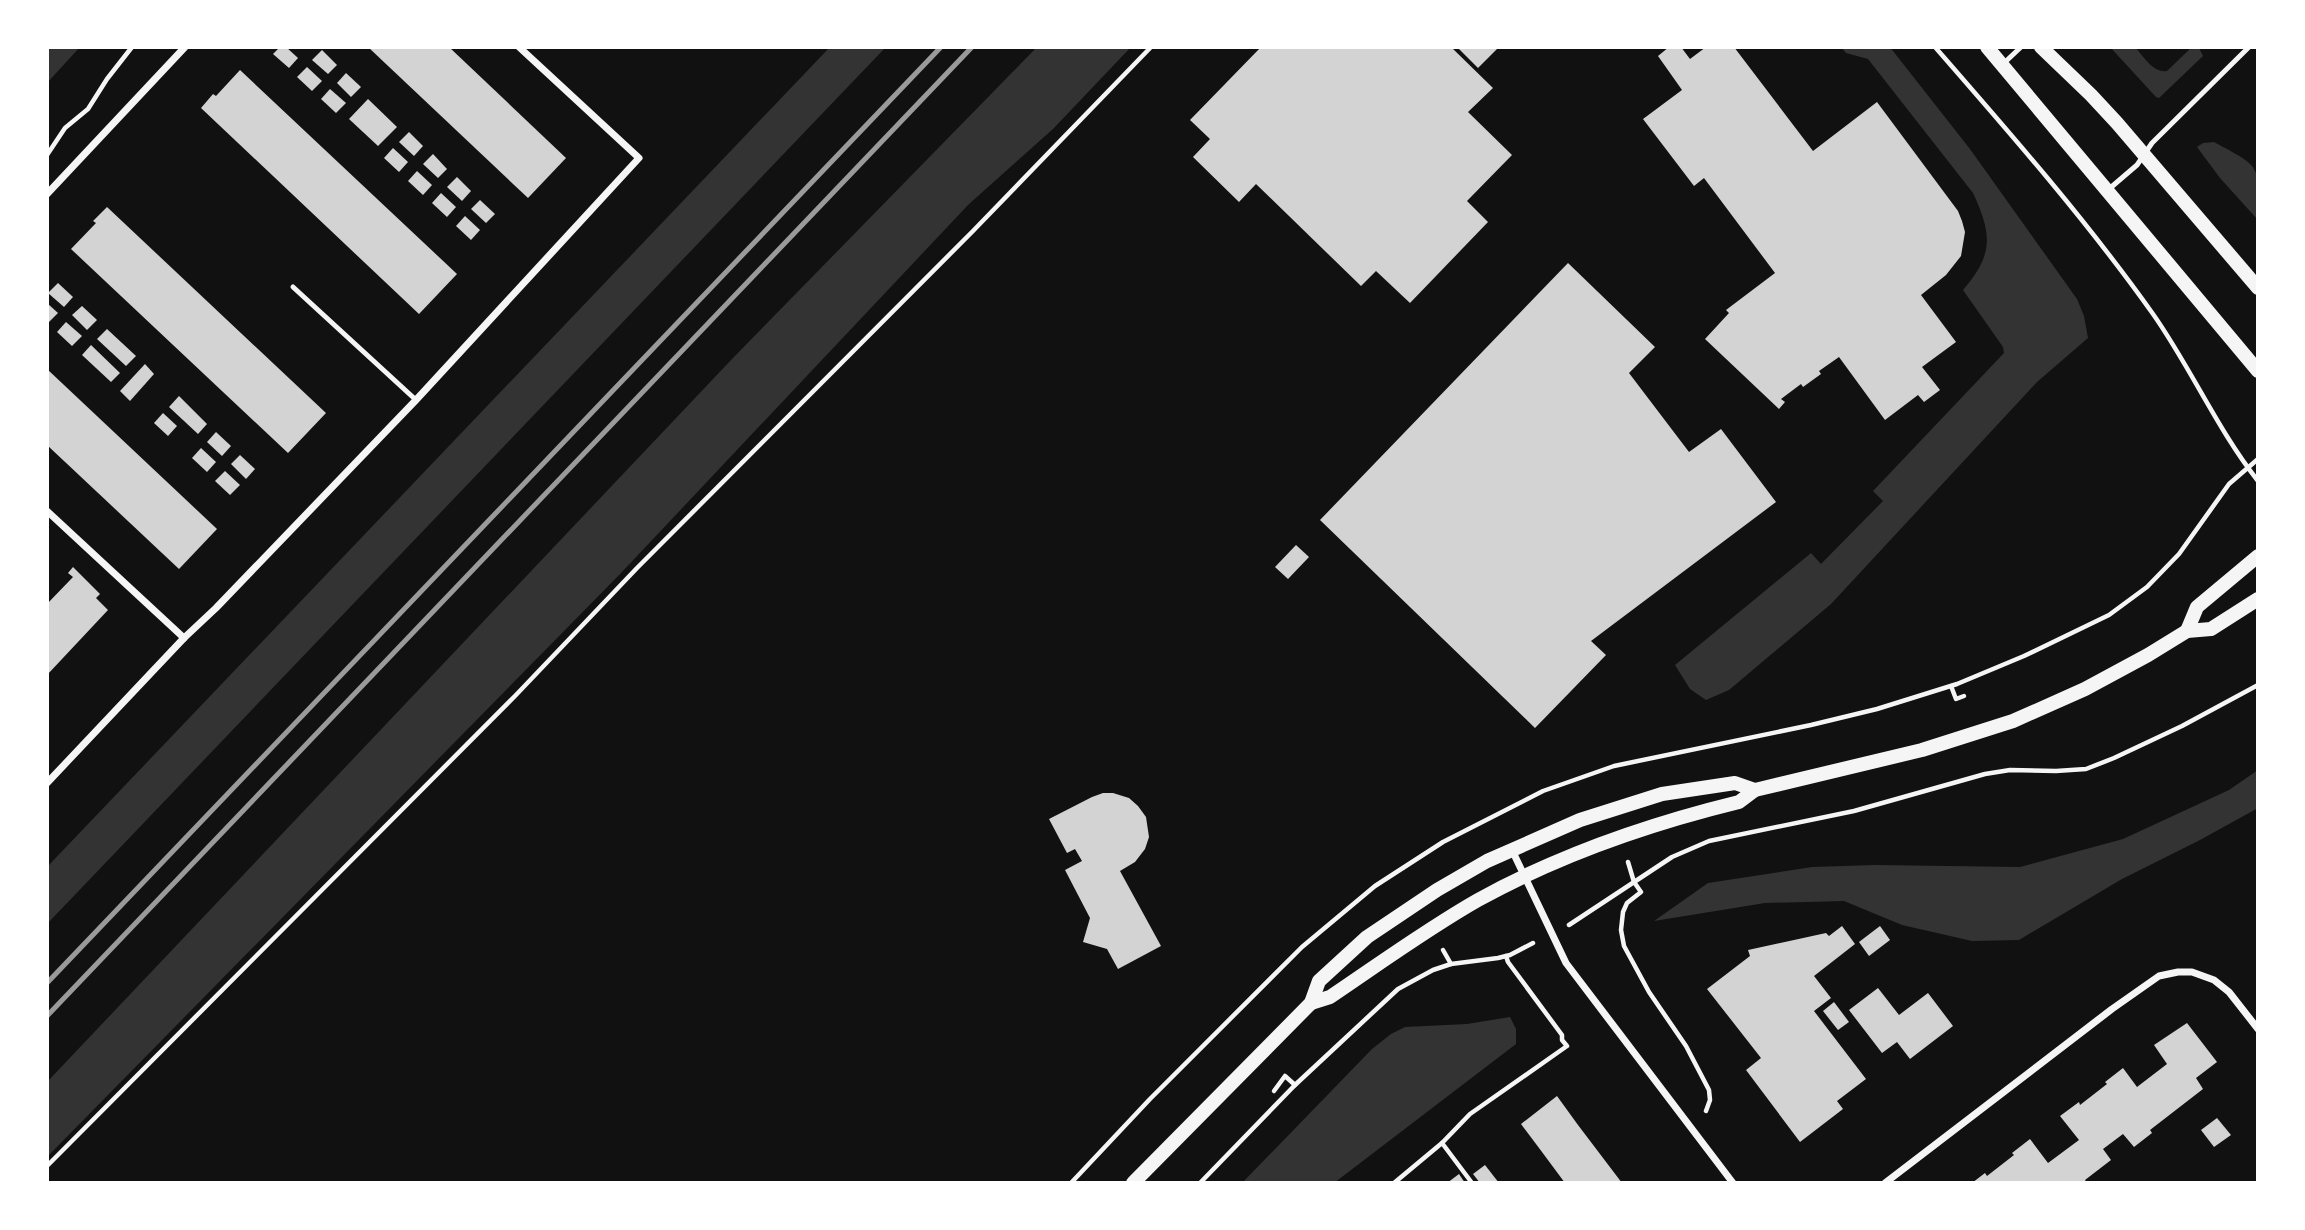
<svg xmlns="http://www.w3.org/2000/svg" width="2305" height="1230" viewBox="0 0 2305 1230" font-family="'Source Sans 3',sans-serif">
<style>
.water{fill:#333}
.building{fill:#d3d3d3}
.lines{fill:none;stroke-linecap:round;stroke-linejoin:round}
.path{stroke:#f5f5f5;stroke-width:4.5}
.service{stroke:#f5f5f5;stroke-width:5}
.minor{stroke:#f5f5f5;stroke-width:7}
.secondary{stroke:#f5f5f5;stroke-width:14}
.rail{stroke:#9a9a9a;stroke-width:5}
</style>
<rect width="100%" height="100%" fill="#111"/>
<!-- water -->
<g class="water">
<path d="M 47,47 L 80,47 L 47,83 Z"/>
<path d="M 830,47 L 886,47 L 47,924 L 47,867 Z"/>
<path d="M 1037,47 L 1131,47 L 1053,129 L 969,204 L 621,573 L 47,1157 L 47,1082 L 732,359 Z"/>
<path d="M 1841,47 L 1889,47 L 1893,51 L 1970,149 L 2077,299 L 2084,316 L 2088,338 L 2037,382 L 1831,604 L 1729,690 L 1706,700 L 1690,689 L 1675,665 L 1811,553 L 1821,564 L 1883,501 L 1873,491 L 2004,353 L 2003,347 L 1963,290 C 1994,254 1992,234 1973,193 L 1868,59 L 1846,53 Z"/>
<path d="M 2110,47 L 2135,47 C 2144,57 2153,73 2167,71 L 2192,47 L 2199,48 L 2203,56 L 2159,98 L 2156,97 Z"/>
<path d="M 2214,142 C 2264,169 2258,164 2258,220 L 2220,178 L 2197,147 L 2203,143 Z"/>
<path d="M 2258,770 L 2258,808 L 2200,840 L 2122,879 L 2019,940 L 1972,941 L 1902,925 L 1844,901 L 1765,903 L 1654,921 L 1708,883 L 1812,867 L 1875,865 L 2020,867 L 2123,839 L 2229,790 Z"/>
<path d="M 1510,1017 L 1516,1029 L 1516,1044 L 1334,1183 L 1242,1183 L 1372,1049 L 1391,1034 L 1405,1027 L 1467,1024 Z"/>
</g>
<!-- building -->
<g class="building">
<path d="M 280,47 L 286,47 L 298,58 L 289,68 L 273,54 Z"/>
<path d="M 368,47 L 449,47 L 566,158 L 528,198 Z"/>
<path d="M 1261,47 L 1451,47 L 1493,88 L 1468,112 L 1512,155 L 1467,201 L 1488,222 L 1410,303 L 1376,271 L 1361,286 L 1256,184 L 1239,202 L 1193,157 L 1210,139 L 1190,120 Z"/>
<path d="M 1457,47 L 1499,47 L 1478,68 Z"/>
<path d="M 1669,47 L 1681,47 L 1690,59 L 1706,47 L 1734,47 L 1813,151 L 1877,102 L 1958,211 L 1962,221 L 1965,232 L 1961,256 L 1946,275 L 1921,295 L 1956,342 L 1922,367 L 1940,390 L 1924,402 L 1918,395 L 1885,420 L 1839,357 L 1819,371 L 1821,374 L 1803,387 L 1801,384 L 1781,399 L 1785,402 L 1779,409 L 1705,339 L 1729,313 L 1726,310 L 1775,273 L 1704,178 L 1694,186 L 1643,119 L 1682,90 L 1658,56 Z"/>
<path d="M 322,50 L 337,65 L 328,74 L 312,60 Z"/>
<path d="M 307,67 L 322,81 L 312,91 L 297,77 Z"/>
<path d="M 240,70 L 457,274 L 419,314 L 201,108 L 213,94 L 216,96 Z"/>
<path d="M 346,73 L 361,87 L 351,97 L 337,83 Z"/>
<path d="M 330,89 L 346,103 L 336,113 L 321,99 Z"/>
<path d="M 368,99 L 397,127 L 378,146 L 349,119 Z"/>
<path d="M 409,132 L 423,146 L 414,156 L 399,142 Z"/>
<path d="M 393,148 L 408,162 L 399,172 L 384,158 Z"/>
<path d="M 433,154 L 447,169 L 438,178 L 423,164 Z"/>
<path d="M 417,171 L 432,185 L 423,195 L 408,181 Z"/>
<path d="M 457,177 L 471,191 L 462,201 L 447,187 Z"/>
<path d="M 441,193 L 456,207 L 447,217 L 432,203 Z"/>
<path d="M 480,200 L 495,214 L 486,223 L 471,209 Z"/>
<path d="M 107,207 L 326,413 L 288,453 L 71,249 L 96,223 L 93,221 Z"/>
<path d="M 465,216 L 480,230 L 471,240 L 456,226 Z"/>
<path d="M 1568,263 L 1655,347 L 1629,373 L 1689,452 L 1721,429 L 1776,502 L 1591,641 L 1606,655 L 1535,728 L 1320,520 Z"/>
<path d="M 58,283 L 73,297 L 64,307 L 48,293 Z"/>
<path d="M 47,303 L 58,313 L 47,324 Z"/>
<path d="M 82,306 L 97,320 L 87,330 L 72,315 Z"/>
<path d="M 66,322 L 82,336 L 72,346 L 57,332 Z"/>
<path d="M 107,329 L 136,356 L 126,366 L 97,339 Z"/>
<path d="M 91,345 L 120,373 L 111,382 L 82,355 Z"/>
<path d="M 145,364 L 154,374 L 130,401 L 120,391 Z"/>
<path d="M 47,369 L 217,529 L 179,569 L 47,445 Z"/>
<path d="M 179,396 L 207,424 L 198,434 L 169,407 Z"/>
<path d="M 163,413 L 177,426 L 168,436 L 154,423 Z"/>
<path d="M 216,432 L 231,446 L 222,456 L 207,442 Z"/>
<path d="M 201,448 L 216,462 L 207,472 L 192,458 Z"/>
<path d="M 240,455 L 255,469 L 246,479 L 231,464 Z"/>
<path d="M 225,471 L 240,485 L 230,495 L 215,481 Z"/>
<path d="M 1296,545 L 1309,557 L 1288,579 L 1275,567 Z"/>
<path d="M 73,567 L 100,594 L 96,598 L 108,610 L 47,675 L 47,604 L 73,577 L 68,573 Z"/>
<path d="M 1103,793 L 1113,793 L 1129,798 L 1138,806 L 1146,817 L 1149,837 L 1145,849 L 1135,862 L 1120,871 L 1161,946 L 1118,969 L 1107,949 L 1083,942 L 1090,918 L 1065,870 L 1082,861 L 1075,849 L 1067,853 L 1049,819 L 1092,797 Z"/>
<path d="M 1842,926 L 1855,944 L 1814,976 L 1831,998 L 1814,1011 L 1866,1079 L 1837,1101 L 1843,1109 L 1800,1142 L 1746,1070 L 1761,1058 L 1707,989 L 1750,956 L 1748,950 L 1826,933 L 1829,936 Z"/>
<path d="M 1880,926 L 1890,940 L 1869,956 L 1859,942 Z"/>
<path d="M 1878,988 L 1899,1015 L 1928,993 L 1953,1026 L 1910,1059 L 1897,1042 L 1882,1053 L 1849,1010 Z"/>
<path d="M 1834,1002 L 1849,1022 L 1838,1030 L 1823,1011 Z"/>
<path d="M 2187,1023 L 2217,1062 L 2196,1078 L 2203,1089 L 2150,1130 L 2152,1133 L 2134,1147 L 2123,1134 L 2103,1149 L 2111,1160 L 2085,1180 L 2087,1183 L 1972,1183 L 1985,1173 L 1987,1176 L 2014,1155 L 2012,1153 L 2030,1139 L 2048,1163 L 2079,1140 L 2060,1116 L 2079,1102 L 2080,1105 L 2107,1084 L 2105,1082 L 2123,1068 L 2137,1087 L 2167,1064 L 2154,1045 Z"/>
<path d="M 1557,1096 L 1578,1125 L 1622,1183 L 1565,1183 L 1542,1152 L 1521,1124 Z"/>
<path d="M 2217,1118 L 2231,1135 L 2214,1147 L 2201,1130 Z"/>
<path d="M 1485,1165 L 1499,1183 L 1480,1183 L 1473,1174 Z"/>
<path d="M 1459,1174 L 1465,1183 L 1447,1183 Z"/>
</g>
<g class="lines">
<!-- path -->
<g class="path">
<path d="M 1935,47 C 2010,133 2087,221 2153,314 C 2191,368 2217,429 2258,481"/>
<path d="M 47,155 L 65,128 L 88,109 L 107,79 L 132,47"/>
<path d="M 1951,686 L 1956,699 L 1964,696"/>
<path d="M 1628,862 L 1634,882 L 1641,892 L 1627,903 L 1623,912 L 1621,930 L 1624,946 L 1649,992 L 1686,1046 L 1709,1090 L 1710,1100 L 1706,1111"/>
<path d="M 1569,925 L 1672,857 L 1709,841 L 1854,811 L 1985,774 L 2010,770 L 2056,771 L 2086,769 L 2114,758 L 2182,726 L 2258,685"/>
<path d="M 1443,950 L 1451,964"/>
<path d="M 1274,1091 L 1285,1076 L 1295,1085"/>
<path d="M 1442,1143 L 1472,1183"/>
<path d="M 47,1166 L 515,696 L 637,568 L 972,232 L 1151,47"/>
<path d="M 1071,1183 L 1150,1099 L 1302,947 L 1375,886 L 1443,842 L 1543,791 L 1614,766 L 1811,725 L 1877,709 L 1957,684 L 2024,656 L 2109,615 L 2147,587 L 2179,554 L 2229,484 L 2258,459"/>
<path d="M 1200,1183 L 1295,1085 L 1398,989 L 1433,970 L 1451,964 L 1498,958 L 1510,955 L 1533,943"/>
<path d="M 1394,1183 L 1442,1143 L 1470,1114 L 1567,1046 L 1562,1040 L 1562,1035 L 1508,962 L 1506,956"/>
</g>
<!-- service -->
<g class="service">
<path d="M 2003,64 L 2021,47"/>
<path d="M 2109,189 L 2137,165 L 2152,143 L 2249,47"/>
<path d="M 293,287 L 416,400"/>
</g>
<!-- minor -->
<g class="minor">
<path d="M 47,194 L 185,47"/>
<path d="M 47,511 L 184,638"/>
<path d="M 47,783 L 184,638 L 216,608 L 416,400 L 639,158 L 519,47"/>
<path d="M 1512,850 L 1566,963 L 1733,1183"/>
<path d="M 1885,1183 L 2112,1009 L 2159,976 L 2178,972 L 2192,972 L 2214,980 L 2229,992 L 2258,1029"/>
</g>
<!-- secondary -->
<g class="secondary">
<path d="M 1987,47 L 2258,371"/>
<path d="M 2041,47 L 2091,95 L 2117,123 L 2258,288"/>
<path d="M 2187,631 L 2197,607 L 2258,556"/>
<path d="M 1311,1003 L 1330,997 C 1379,964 1427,929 1478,900 C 1559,855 1649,824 1739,802 L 1755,790 L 1922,750 L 2013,721 L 2085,689 L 2148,655 L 2187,631 L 2211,629 L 2258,599"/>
<path d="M 1133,1183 L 1311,1003 L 1319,981 L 1367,937 L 1437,890 L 1487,861 L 1580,820 L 1662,794 L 1735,783 L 1755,790"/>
</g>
<!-- rail -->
<g class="rail">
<path d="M 47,983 L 941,47"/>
<path d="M 47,1016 L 972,47"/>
</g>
</g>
<!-- border -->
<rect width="2305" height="1230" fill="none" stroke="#ffffff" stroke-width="98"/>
</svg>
